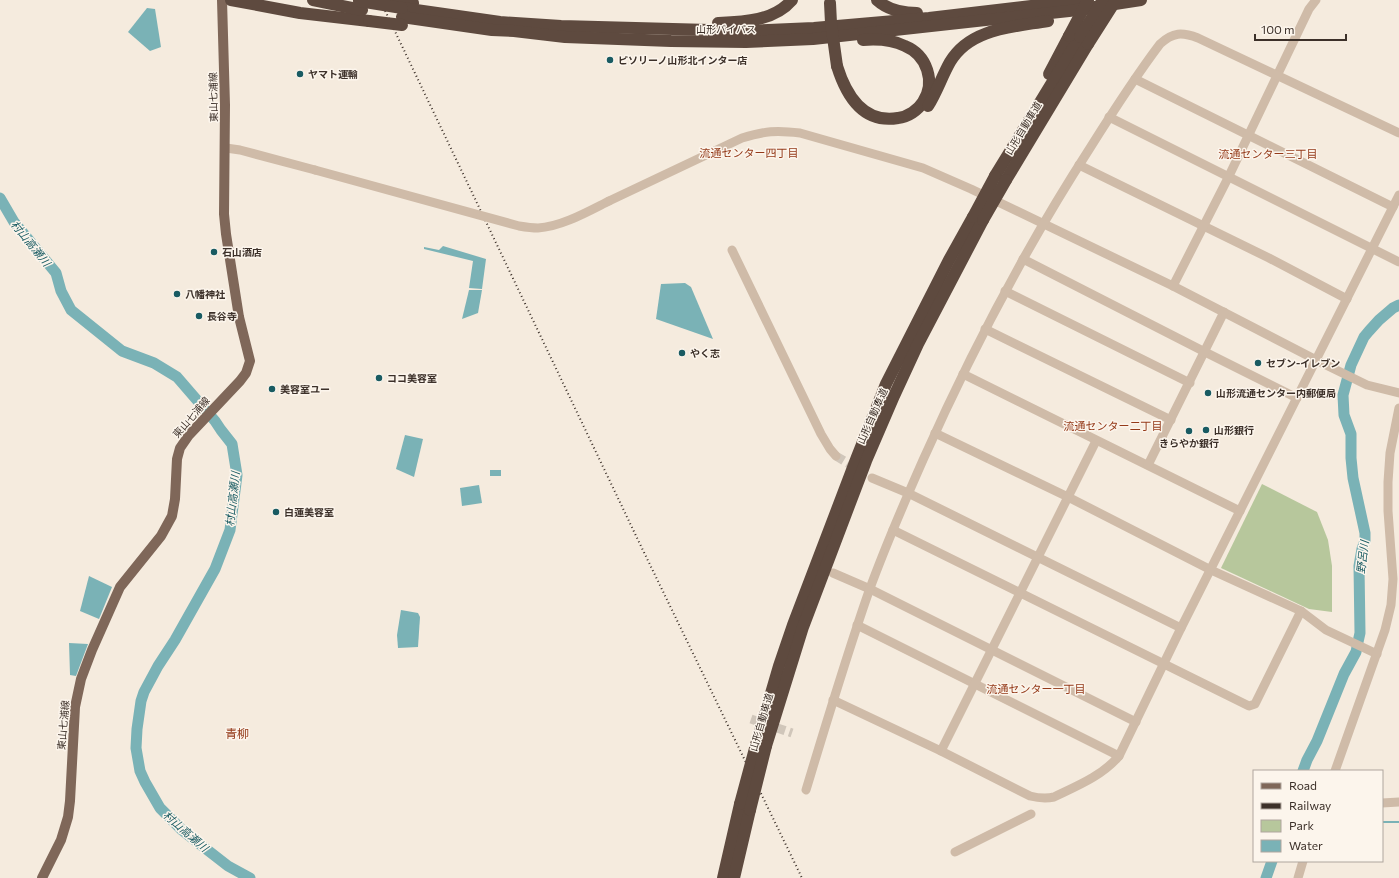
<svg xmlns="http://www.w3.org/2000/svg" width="1399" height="878" viewBox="0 0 1399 878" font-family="Commissioner,'Noto Sans JP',sans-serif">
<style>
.green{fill:#b7c79c}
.water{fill:#7ab2b6}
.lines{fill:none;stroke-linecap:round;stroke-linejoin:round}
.stream{stroke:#7ab2b6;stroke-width:2}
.river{stroke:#7ab2b6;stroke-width:11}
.minor-tunnel{stroke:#d0c6ba;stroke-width:9;stroke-dasharray:9 4.5;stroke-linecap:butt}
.minor{stroke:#cfbba8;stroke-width:9}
.major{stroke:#7f6759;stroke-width:10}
.highway{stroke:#5e4a3f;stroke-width:12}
.rail{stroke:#3c3029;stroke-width:2;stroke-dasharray:1 3;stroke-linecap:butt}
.minor-bridge{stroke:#cfbba8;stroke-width:9}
.highway-bridge{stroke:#5e4a3f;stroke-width:12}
.poi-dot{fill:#195b62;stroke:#fcf5ec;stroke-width:1.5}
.labels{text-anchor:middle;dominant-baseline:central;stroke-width:3;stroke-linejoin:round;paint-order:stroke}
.street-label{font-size:10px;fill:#3c3029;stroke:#fcf5ec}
.poi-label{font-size:10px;font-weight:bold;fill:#3c3029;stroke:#fcf5ec;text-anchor:start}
.neighbourhood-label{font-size:11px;fill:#943a19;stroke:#fcf5ec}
.water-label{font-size:11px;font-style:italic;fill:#195b62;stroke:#fcf5ec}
.quarter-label{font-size:12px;fill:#943a19;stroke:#fcf5ec}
</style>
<rect width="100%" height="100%" fill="#f5ebde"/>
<!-- green -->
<path class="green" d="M 1262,484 L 1317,512 L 1328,540 L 1332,566 L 1332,612 L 1309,609 L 1221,568 Z"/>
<!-- water -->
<g class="water">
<path d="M 147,8 L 155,9 L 161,47 L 150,51 L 128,32 Z"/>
<path d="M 443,246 L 486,259 L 482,289 L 469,288 L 473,261 L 424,249 L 424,247 L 439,250 Z"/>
<path d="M 685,283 L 691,287 L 713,339 L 656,319 L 661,284 Z"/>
<path d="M 469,290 L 482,290 L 478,313 L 462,319 Z"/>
<path d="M 405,435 L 423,439 L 414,477 L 396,469 Z"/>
<rect x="490" y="470" width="11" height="6"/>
<path d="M 479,485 L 482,503 L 462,506 L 460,488 Z"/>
<path d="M 89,576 L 112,587 L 99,619 L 80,611 Z"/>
<path d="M 401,610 L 418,613 L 420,617 L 418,647 L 398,648 L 397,635 Z"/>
<path d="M 69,643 L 88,644 L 76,676 L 70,675 Z"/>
</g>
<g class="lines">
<!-- stream -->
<path class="stream" d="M 1382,822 L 1399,822"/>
<!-- river -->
<g class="river">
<path d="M 0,198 L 14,222 L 56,273 L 61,291 L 71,310 L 122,351 L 154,363 L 177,377 L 215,421 L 221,430 L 232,444 L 237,475 L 230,530 L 215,569 L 175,640 L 158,666 L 144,692 L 141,701 L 137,729 L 136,748 L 140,771 L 145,782 L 160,808 L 182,830 L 192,838 L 228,866 L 250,878"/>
<path d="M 1303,771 L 1307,760 L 1317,741 L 1344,674 L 1356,652 L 1358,642 L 1360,633 L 1359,566 L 1362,549 L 1365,541 L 1365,533 L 1353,478 L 1351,458 L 1351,434 L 1344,415 L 1343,395 L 1351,365 L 1364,337 L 1369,331 L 1379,320 L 1393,308 L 1399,305"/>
<path d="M 1266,878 L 1272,861"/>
</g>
<!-- minor-tunnel -->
<g class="minor-tunnel">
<path d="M 836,456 L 859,470"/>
<path d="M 751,719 L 792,733"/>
</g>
<!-- minor -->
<g class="minor">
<path d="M 1135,79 L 1393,207"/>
<path d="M 1109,117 L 1399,262"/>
<path d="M 226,148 L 240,150 L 315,170"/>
<path d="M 1079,165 L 1269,258 L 1347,299"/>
<path d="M 609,201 L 742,138 C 765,131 776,130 800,133 L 923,168 L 971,189 L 1173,286 L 1324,364 L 1367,385 L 1399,393"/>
<path d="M 732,250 L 821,434 L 830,449 L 836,456"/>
<path d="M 1023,259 L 1205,352 L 1297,398"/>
<path d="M 1173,286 L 1228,178 L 1309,9 L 1316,0"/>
<path d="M 1005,291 L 1190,383"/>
<path d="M 985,329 L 1171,420"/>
<path d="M 963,374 L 1240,511"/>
<path d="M 935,433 L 1068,497 L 1211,570 L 1301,611 L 1326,630 L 1377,654"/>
<path d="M 1148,465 L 1224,312"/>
<path d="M 872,478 L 908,493 L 1181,628"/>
<path d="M 893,530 L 1249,706 L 1255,704 L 1301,611"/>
<path d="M 833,573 L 870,589 L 1136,722"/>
<path d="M 857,625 L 1119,756"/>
<path d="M 833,700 L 941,751 L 1030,796 C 1038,798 1045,799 1054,797 C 1077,786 1102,776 1119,756 L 1181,628 L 1399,195"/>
<path d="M 941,751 L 1096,441"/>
<path d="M 1335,771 L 1385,630 L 1391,605 L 1393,579 L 1388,511 L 1388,482 L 1390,453 L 1399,408"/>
<path d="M 806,790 C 826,724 846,657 869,591 C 885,547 904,503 923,460 C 971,352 1026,247 1090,148 C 1112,113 1135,77 1160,44 C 1173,32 1182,32 1198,38 L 1399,133"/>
<path d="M 1382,803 L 1399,802"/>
<path d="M 955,852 L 1031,814"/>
<path d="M 1298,878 L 1303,861"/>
</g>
<!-- major -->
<path class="major" d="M 42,878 L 61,840 L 68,817 L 70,801 L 75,707 L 81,679 L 92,650 L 120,587 L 161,536 L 172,516 L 175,499 L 177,459 L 180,448 L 189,435 L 240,381 L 246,373 L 250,361 L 239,317 L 226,234 L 224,214 L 225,105 L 222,0"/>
<!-- highway -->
<g class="highway">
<path d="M 231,0 L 300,13 L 369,21"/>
<path d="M 313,0 L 362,10"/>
<path d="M 393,0 L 413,3"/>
<path d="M 877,0 C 888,10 903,13 917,13"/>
<path d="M 402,8 L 500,22 L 561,26 L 747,31 L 814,28 L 929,18 L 1082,0"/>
<path d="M 402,17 L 492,30 L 514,31 L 565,37 L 671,41 L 746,42 L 813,39 L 1069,11 L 1141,0"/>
<path d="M 718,23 C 744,22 774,21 792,0"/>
<path d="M 837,66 C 846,95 863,124 898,118 C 908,117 918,110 923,102 C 936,82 927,55 905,46 C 893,40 876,39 863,40"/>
<path d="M 1049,74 L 1069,36"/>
<path d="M 928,106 C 937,92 942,76 950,62 C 970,28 1013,27 1048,21"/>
<path d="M 995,176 L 1080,37"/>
<path d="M 1006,180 L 1088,44"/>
<path d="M 757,741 L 779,666 L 793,625 L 857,457 L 886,384 L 949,260 L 973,217"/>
<path d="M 766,746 L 803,627 L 866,461 L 894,396 L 918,344 L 983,220"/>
<path d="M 723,878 L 740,804"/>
<path d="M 734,878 L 750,810"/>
</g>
<!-- rail -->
<path class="rail" d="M 380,0 L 638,540 L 802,878"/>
<!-- minor-bridge -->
<path class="minor-bridge" d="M 315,170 L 519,226 C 525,227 531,228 538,228 C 561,227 589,211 609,201"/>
<!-- highway-bridge -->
<g class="highway-bridge">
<path d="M 359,1 L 402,8"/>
<path d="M 830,3 L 831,23 L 837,66"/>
<path d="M 369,21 L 402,25"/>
<path d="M 1069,36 L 1088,0"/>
<path d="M 1080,37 L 1103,0"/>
<path d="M 1088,44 L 1116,0"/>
<path d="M 973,217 L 995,176"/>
<path d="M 983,220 L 1006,180"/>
<path d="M 740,804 L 757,741"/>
<path d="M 750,810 L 766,746"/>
</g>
</g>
<!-- markers -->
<g class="poi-dot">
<circle cx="610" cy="60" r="4"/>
<circle cx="300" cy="74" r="4"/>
<circle cx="214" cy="252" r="4"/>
<circle cx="177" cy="294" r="4"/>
<circle cx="199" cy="316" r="4"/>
<circle cx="682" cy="353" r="4"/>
<circle cx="1258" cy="363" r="4"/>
<circle cx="379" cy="378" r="4"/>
<circle cx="272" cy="389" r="4"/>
<circle cx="1208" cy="393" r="4"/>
<circle cx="1206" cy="430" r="4"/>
<circle cx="1189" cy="431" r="4"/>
<circle cx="276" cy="512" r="4"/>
</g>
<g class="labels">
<!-- street labels -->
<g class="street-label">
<text x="726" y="29">山形バイパス</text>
<text transform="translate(213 97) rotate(-91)">東山七浦線</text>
<text transform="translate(1023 128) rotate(-59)">山形自動車道</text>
<text transform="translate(872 416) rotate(-66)">山形自動車道</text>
<text transform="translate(191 417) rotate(-49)">東山七浦線</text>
<text transform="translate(761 722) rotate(-74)">山形自動車道</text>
<text transform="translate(63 725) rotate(-85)">東山七浦線</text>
</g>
<!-- poi labels -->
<g class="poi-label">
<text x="618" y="60">ピソリーノ山形北インター店</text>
<text x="308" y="74">ヤマト運輸</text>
<text x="222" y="252">石山酒店</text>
<text x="185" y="294">八幡神社</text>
<text x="207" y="316">長谷寺</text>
<text x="690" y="353">やく志</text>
<text x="1266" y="363">セブン-イレブン</text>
<text x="387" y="378">ココ美容室</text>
<text x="280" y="389">美容室ユー</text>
<text x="1216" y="393">山形流通センター内郵便局</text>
<text x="1214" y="430">山形銀行</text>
<text x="1189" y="443" text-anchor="middle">きらやか銀行</text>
<text x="284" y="512">白蓮美容室</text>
</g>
<!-- neighbourhood labels -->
<g class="neighbourhood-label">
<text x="749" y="152">流通センター四丁目</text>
<text x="1268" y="153">流通センター三丁目</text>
<text x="1113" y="425">流通センター二丁目</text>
<text x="1036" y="688">流通センター一丁目</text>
</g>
<!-- water labels -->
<g class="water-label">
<text transform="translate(31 243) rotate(51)">村山高瀬川</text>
<text transform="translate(232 499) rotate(-84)">村山高瀬川</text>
<text transform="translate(1362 557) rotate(-83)">野呂川</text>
<text transform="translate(186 831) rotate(41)">村山高瀬川</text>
</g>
<!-- quarter labels -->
<g class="quarter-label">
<text x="237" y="733">青柳</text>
</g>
</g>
<!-- legend -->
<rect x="1253" y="770" width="130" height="92" fill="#fcf5ec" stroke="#afa69e"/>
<rect x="1261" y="783" width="20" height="6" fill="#7f6759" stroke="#afa69e"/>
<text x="1289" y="790" font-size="12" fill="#3c3029">Road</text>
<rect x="1261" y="803" width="20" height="6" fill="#3c3029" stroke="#afa69e"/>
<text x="1289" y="810" font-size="12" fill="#3c3029">Railway</text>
<rect x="1261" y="820" width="20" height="12" fill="#b7c79c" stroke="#afa69e"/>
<text x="1289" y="830" font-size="12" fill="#3c3029">Park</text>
<rect x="1261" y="840" width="20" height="12" fill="#7ab2b6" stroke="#afa69e"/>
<text x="1289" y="850" font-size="12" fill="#3c3029">Water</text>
<!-- scale -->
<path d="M1255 34v6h91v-6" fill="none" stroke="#3c3029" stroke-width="2"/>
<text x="1261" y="34" font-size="12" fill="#3c3029" stroke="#fcf5ec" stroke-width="3" paint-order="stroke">100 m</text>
</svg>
